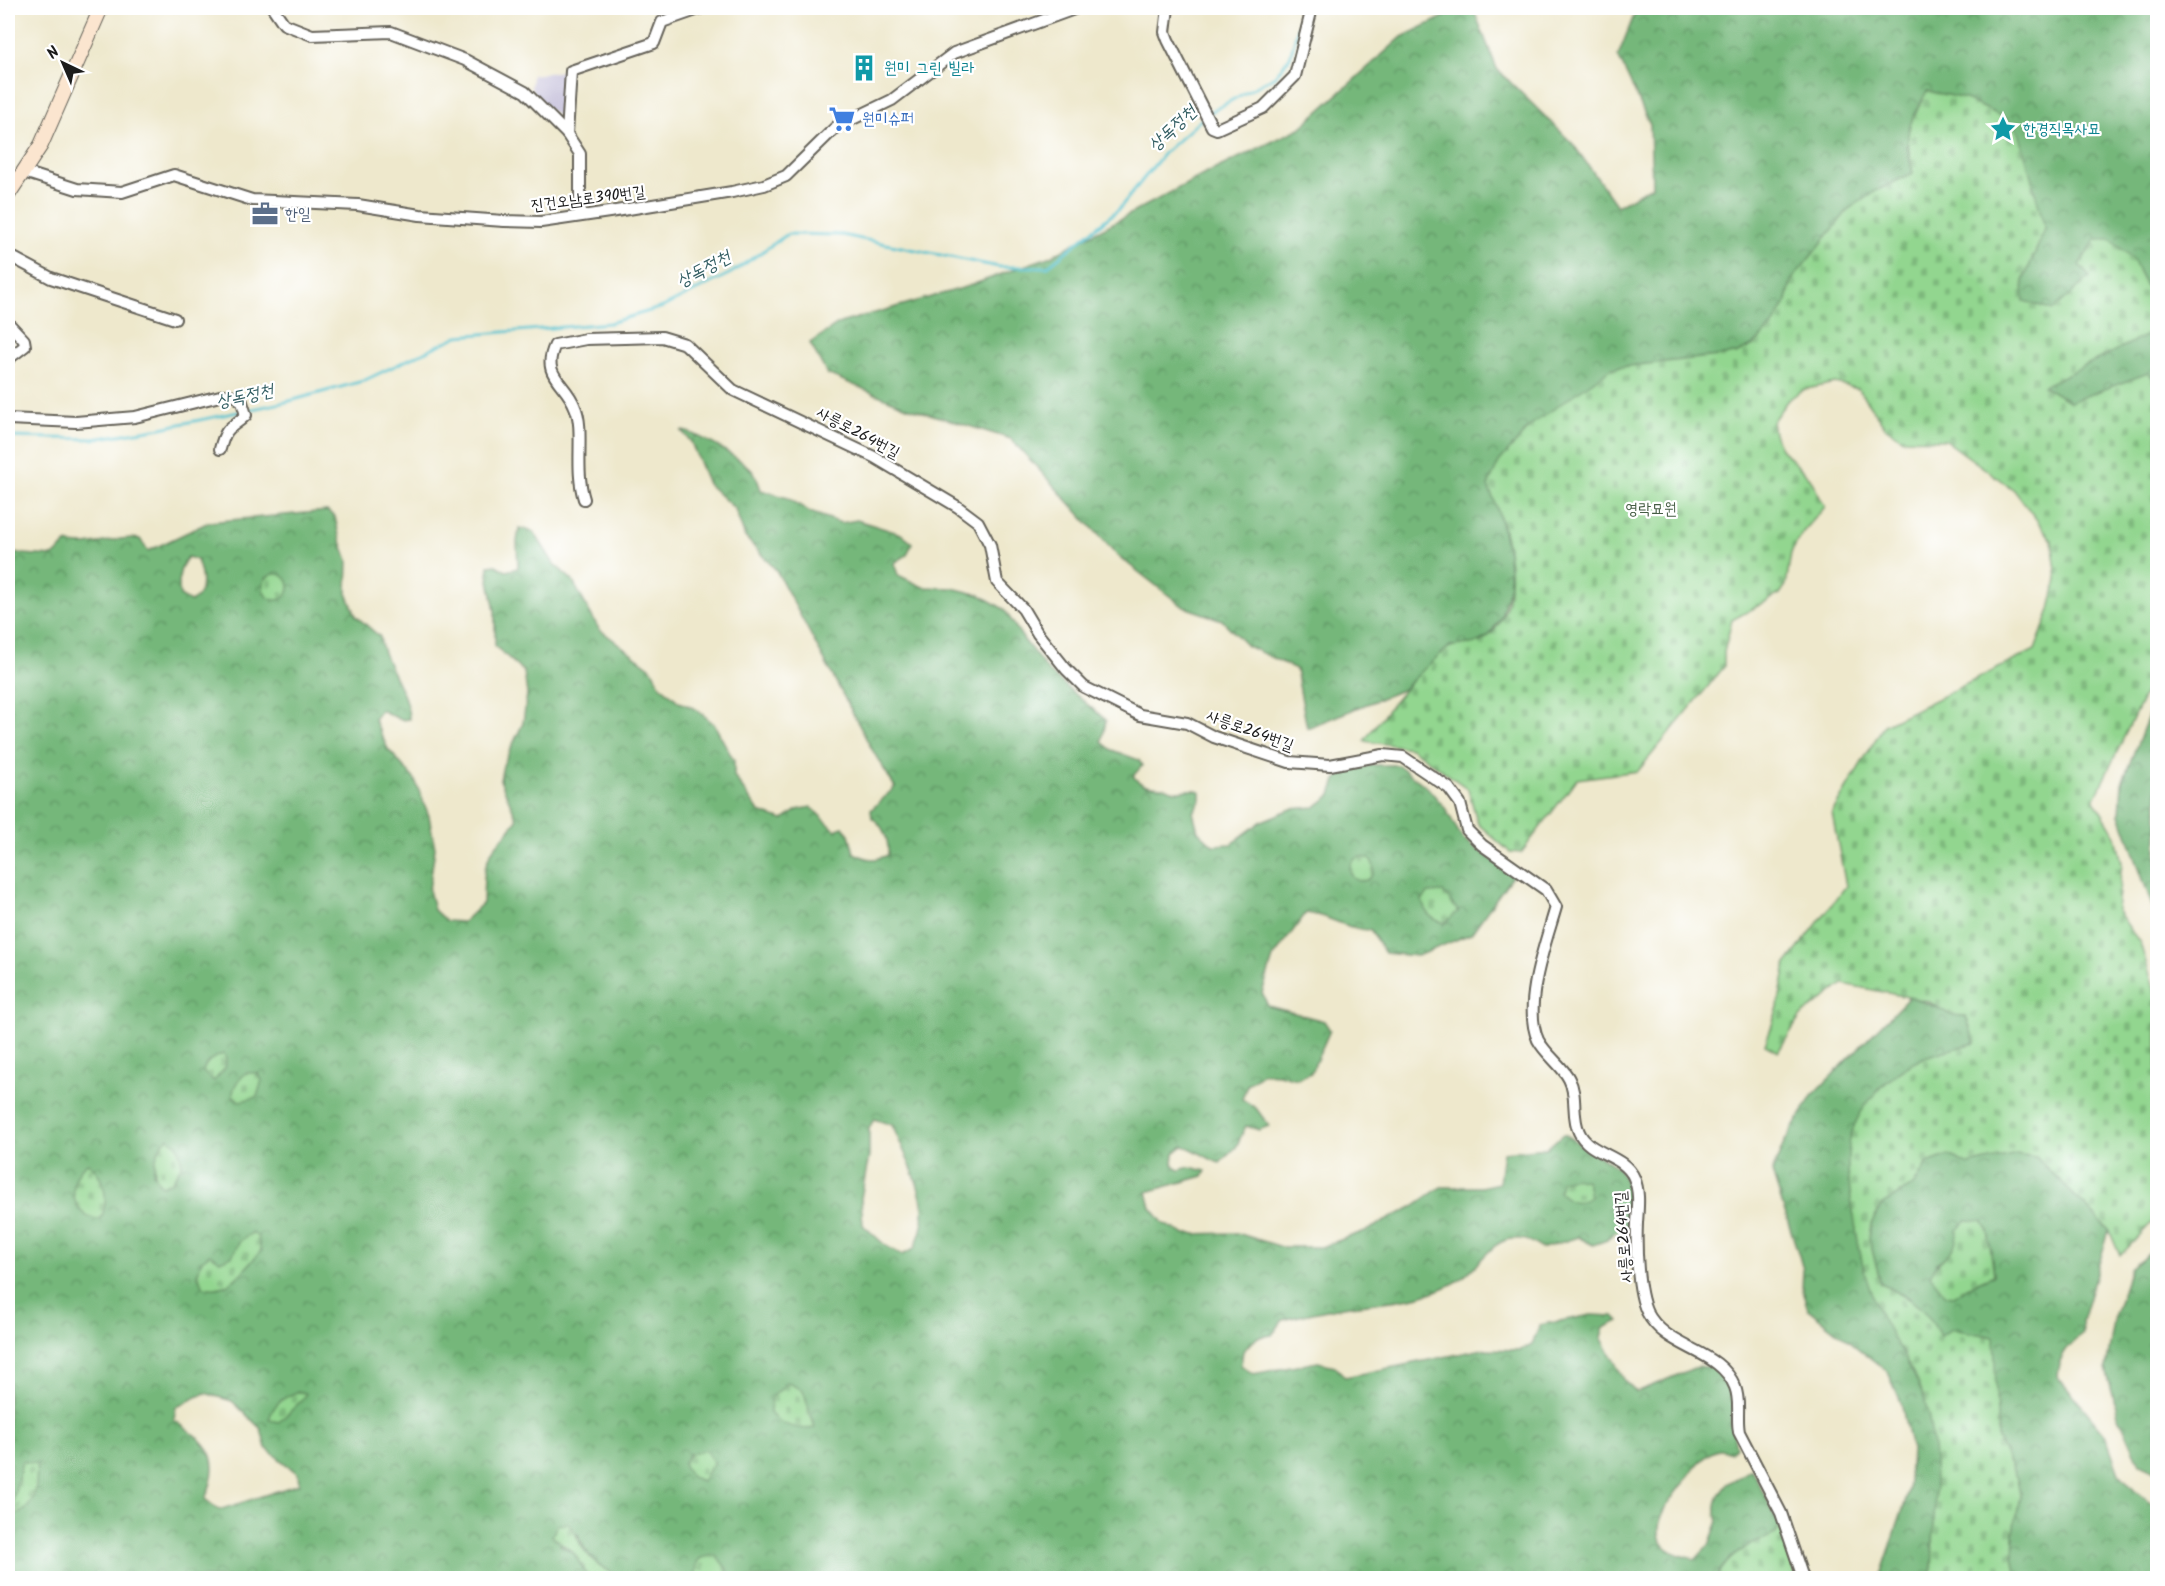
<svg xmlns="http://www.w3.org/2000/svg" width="2165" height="1586" viewBox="0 0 2165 1586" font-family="Kalam,'Poor Story',sans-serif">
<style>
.industrial{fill:#c5c0da}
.forest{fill:url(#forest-crowns);stroke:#486a4b;stroke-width:1.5;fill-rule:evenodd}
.cemetery{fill:url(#cemetery-stones);stroke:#577956;stroke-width:1.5}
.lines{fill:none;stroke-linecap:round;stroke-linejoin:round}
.stream{stroke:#55c1cd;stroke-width:3}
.minor-casing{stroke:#66635a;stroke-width:14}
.secondary-casing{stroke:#66635a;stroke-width:16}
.minor{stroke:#fff;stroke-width:10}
.secondary{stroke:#fbe5cf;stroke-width:14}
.labels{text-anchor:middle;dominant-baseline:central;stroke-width:4.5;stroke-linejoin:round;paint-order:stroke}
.culture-label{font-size:16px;fill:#0d838f;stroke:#fff;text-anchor:start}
.shop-label{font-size:16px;fill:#366cbe;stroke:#fff;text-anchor:start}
.street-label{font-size:16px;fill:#1c1c1c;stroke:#fff}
.service-label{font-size:16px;fill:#4e5e75;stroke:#fff;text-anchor:start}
.park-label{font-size:16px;fill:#455d44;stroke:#fff}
.water-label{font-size:18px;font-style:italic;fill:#335e63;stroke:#fff}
</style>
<defs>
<pattern id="forest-crowns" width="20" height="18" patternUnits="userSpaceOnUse" patternTransform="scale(1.5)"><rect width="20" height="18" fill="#75b77a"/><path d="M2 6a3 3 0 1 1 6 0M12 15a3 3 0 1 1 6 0" fill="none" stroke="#5f9463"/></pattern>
<pattern id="cemetery-stones" width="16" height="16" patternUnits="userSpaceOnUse" patternTransform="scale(1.5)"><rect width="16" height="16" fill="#92d68f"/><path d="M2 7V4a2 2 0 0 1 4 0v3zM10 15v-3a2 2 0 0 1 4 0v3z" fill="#7db77b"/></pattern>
</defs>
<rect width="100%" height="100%" fill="#fff"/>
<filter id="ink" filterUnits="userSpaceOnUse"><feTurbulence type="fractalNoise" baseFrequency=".0167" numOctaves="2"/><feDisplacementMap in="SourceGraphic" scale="12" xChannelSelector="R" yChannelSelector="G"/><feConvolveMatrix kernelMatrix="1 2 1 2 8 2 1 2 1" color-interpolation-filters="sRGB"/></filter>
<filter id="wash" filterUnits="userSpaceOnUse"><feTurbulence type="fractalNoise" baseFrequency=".008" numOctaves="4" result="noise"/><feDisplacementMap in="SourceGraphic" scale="24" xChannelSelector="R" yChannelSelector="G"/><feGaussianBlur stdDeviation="1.35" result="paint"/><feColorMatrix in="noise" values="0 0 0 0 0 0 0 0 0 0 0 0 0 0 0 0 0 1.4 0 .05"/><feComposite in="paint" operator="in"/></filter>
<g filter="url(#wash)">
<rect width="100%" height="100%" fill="#eee8cc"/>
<!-- industrial -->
<path class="industrial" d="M 564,71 L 565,120 L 540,104 L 531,88 L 532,75 Z"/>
<!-- forest -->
<g class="forest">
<path d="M 1462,8 L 1473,8 L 1497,69 L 1573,144 L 1617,206 L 1652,186 L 1650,125 L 1618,56 L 1637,8 L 2157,8 L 2157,308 L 2132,258 L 2091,277 L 2053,310 L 2023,301 L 2023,281 L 2045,229 L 2007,119 L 1965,99 L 1927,91 L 1907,147 L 1913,173 L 1876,191 L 1849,209 L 1791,281 L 1787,301 L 1774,324 L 1754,345 L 1736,354 L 1612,368 L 1488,486 L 1498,509 L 1508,553 L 1510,585 L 1501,617 L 1489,636 L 1473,645 L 1450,646 L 1402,690 L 1307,728 L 1296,669 L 1247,646 L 1222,620 L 1184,607 L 1118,556 L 1011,439 L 907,407 L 827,374 L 810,343 L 840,323 L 966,287 L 1051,256 L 1205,174 L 1300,128 L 1402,37 Z"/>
<path d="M 2157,325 L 2157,382 L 2148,373 L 2070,402 L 2042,386 L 2151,333 Z"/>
<path d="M 682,431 C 696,432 745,461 753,472 C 757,477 759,484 761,490 L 788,498 L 810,512 L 841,523 L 857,520 L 901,534 L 912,543 L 907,555 L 894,563 L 898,575 L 923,587 L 952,588 L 980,595 L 1004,609 L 1024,640 L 1049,672 L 1106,720 L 1102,742 L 1112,750 L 1139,760 L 1142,766 L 1133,776 C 1143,788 1149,785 1163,787 C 1167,788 1172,791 1177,791 C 1187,791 1190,788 1200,791 L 1200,801 L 1193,812 L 1198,831 L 1213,845 L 1231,844 L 1262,821 L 1291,809 L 1315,807 L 1331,795 L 1336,780 L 1345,772 L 1372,765 L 1398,765 L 1428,788 L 1445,808 L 1462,838 L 1513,875 L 1471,934 L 1417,956 L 1385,953 L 1370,930 C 1347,930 1329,915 1306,913 L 1273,958 L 1262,993 L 1268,1006 L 1324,1021 L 1330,1030 L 1311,1073 L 1296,1079 L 1279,1074 L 1263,1073 L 1247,1085 L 1242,1099 L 1256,1108 L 1269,1126 L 1259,1130 L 1246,1126 L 1236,1147 L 1220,1163 C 1206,1159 1197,1149 1183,1146 L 1174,1153 L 1173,1164 L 1179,1170 L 1190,1167 L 1206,1171 L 1203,1176 L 1147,1192 L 1151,1208 L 1164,1224 L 1184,1234 L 1237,1233 L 1282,1247 L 1321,1247 L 1368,1230 L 1412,1207 L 1441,1187 L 1481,1187 L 1499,1183 L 1503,1152 L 1547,1148 L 1563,1134 C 1575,1138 1580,1146 1590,1152 C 1596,1156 1605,1158 1611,1163 C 1631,1177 1631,1201 1631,1223 L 1625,1231 L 1615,1232 L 1607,1240 L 1593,1245 L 1578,1237 L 1541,1249 C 1530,1237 1509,1235 1495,1246 C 1478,1260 1469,1278 1446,1287 C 1413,1302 1373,1302 1337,1308 C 1319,1311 1301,1316 1283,1320 L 1272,1335 L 1258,1337 L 1243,1351 L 1241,1365 L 1253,1374 L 1318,1362 L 1335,1366 L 1345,1377 L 1483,1349 L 1520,1350 L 1532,1344 L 1540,1325 L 1591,1315 L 1614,1316 L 1619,1321 L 1604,1328 L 1601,1337 L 1625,1381 L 1637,1392 L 1694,1368 L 1711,1366 L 1729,1386 L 1735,1401 L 1731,1420 L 1736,1447 L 1731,1453 C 1725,1451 1720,1448 1713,1452 C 1702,1457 1691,1472 1684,1482 C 1658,1513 1639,1550 1696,1559 L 1709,1545 L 1718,1521 C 1713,1510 1717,1494 1726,1485 C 1730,1481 1743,1476 1751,1469 L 1780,1525 L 1776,1534 C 1752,1544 1728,1553 1716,1578 L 616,1578 L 615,1574 C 598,1567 583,1552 578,1534 L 560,1545 L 574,1553 L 589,1578 L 8,1578 L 8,553 L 53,556 L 67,543 C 94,550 114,535 140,539 L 148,551 L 209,522 L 327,511 L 335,517 L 339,536 L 348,560 L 347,593 L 356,616 L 380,637 C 384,666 408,690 409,719 L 401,720 L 381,710 L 374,719 L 388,749 L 415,780 L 429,816 L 435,848 L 429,890 L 434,910 L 446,921 L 463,922 L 483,903 C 484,884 482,864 494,848 C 502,838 510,831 517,819 L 500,780 L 503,765 L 523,723 L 527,694 L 524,672 L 495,646 L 495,611 L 488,575 L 489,566 L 496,565 L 506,571 L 518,568 L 517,542 L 519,528 L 534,532 L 554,564 L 572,580 L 599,629 L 651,668 L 660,685 L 679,702 L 696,709 L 714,724 L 734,761 L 734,776 L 759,812 L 783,820 L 797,810 L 811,807 L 835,830 L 843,827 L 849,834 L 854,853 C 868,860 874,861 888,855 C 889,840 884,826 872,818 L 871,810 L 895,787 L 874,753 L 776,570 L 745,537 L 735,509 L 708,484 L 691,442 ZM 188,557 L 197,560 C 202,574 207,595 190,602 L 180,596 C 178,581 178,568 188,557 ZM 874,1119 L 892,1125 C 903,1150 925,1191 923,1218 C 923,1229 918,1240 914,1249 L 902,1255 L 886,1246 L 863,1225 L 861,1198 L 869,1156 L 869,1129 ZM 157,1159 L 182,1165 L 171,1182 L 153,1173 ZM 261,1251 C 244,1268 231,1294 204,1287 L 209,1255 L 220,1261 ZM 205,1393 L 232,1401 L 261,1429 L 266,1448 L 298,1474 L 299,1484 L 219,1510 L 205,1499 C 224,1457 208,1443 174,1420 L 176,1407 Z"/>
<path d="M 2157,693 L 2157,920 L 2120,814 L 2122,783 Z"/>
<path d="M 1909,997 C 1933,1002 1943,1015 1966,1016 L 1975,1043 L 1923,1058 L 1856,1122 L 1869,1285 C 1883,1325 1911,1360 1925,1401 C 1942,1456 1933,1521 1932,1578 L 1880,1578 L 1908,1494 L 1911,1450 L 1901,1402 L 1888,1372 L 1808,1309 L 1802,1291 L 1803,1268 L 1772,1172 L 1785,1141 L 1812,1096 Z"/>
<path d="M 2016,1154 L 2036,1157 L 2109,1230 L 2082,1321 L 2083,1334 C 2068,1345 2058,1357 2057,1376 L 2105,1434 L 2119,1473 L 2136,1492 L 2157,1507 L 2157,1578 L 2017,1578 L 2013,1556 L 2014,1532 L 2020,1495 L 2017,1479 L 1998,1440 L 1995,1391 L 1940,1337 L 1909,1298 L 1881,1284 L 1869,1238 L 1871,1224 L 1882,1204 L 1914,1185 L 1927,1163 L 1949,1155 L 1969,1165 ZM 1988,1231 L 1994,1275 L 1966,1287 L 1953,1296 L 1936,1263 L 1950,1255 L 1957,1243 Z"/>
<path d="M 2157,1247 L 2157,1472 L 2140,1464 L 2118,1415 L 2106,1369 L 2115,1315 L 2130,1269 Z"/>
</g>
<!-- cemetery -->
<g class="cemetery">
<path d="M 1927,91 L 1965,99 L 2007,119 L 2019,132 L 2045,229 L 2023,281 L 2024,301 L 2053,310 L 2090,277 L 2079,265 L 2096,239 L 2110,239 L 2132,258 L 2157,308 L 2157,325 L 2151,333 L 2043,386 L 2070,402 L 2148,373 L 2157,382 L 2157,668 L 2094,800 L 2116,836 L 2122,863 L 2117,910 L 2140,943 L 2157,998 L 2157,1217 L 2120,1256 L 2109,1230 L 2036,1157 L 2016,1154 L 1969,1165 L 1949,1155 L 1927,1163 L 1914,1185 L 1882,1204 L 1871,1224 L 1869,1238 L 1881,1284 C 1912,1300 1924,1305 1940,1336 L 1952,1329 L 1994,1337 L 1998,1440 L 2017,1479 L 2020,1495 L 2014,1532 L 2013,1556 L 2017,1578 L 1932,1578 C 1933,1521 1941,1459 1925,1402 C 1916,1370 1892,1340 1878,1309 C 1864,1281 1859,1248 1854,1217 C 1850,1194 1846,1169 1849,1145 C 1854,1108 1890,1073 1923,1058 C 1939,1051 1958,1048 1975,1043 L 1966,1016 L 1950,1015 L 1928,1001 L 1843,984 L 1800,1017 L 1778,1052 L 1765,1045 L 1778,1007 L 1786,964 L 1846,886 L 1832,813 L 1884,725 L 2035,650 L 2050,610 L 2057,579 L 2052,540 L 2014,490 L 1945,440 L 1903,439 L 1885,427 L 1858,389 L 1835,383 L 1802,390 L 1787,401 L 1772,422 L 1774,434 L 1782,450 L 1810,478 L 1825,507 L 1803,532 L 1791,553 L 1786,585 L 1780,594 L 1732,620 L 1724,652 L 1724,667 L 1638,771 L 1577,779 L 1521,853 L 1510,852 L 1478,824 L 1468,789 L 1411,748 L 1364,741 C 1390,706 1413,676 1447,649 C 1458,641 1477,649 1490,635 C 1526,597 1507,528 1488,486 L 1499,462 L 1531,425 L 1612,368 L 1736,354 L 1754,345 L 1774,324 L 1787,301 L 1791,281 L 1849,209 L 1876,191 L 1913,173 C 1904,129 1906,130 1927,91 Z"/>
<circle cx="276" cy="587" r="13"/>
<circle cx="1362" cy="869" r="12"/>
<path d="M 1443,892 L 1458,911 L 1445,923 C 1432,920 1425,914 1422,900 L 1429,893 Z"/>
<path d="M 224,1054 L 226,1060 L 225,1068 L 214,1081 L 203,1072 C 206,1060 213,1058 224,1054 Z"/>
<path d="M 246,1073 L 257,1073 L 262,1080 L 257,1097 L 240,1101 L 233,1096 C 233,1085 238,1081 246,1073 Z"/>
<path d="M 168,1138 L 178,1146 L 182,1165 L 171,1182 L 162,1186 C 149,1175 155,1148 168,1138 Z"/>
<path d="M 88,1163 C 104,1175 111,1202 100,1219 C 70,1220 65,1176 88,1163 Z"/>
<path d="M 1574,1178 L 1587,1181 L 1590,1197 C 1578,1205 1569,1202 1559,1192 L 1561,1181 Z"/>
<path d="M 1967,1220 L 1982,1221 L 1988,1231 L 1994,1275 L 1966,1287 L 1953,1296 L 1946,1295 L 1930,1275 C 1940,1254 1957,1257 1957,1230 Z"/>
<path d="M 252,1233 L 258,1237 L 261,1251 C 244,1268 231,1294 204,1287 L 197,1275 L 202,1260 L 210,1254 L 220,1261 L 232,1256 L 240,1241 Z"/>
<path d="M 788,1383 L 803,1390 L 815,1428 C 800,1431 779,1425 770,1413 L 771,1398 Z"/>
<path d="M 297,1392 L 306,1393 L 302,1400 L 279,1422 L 269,1420 C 273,1404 282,1398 297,1392 Z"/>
<path d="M 705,1450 L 714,1462 L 702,1481 L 691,1477 L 683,1464 L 689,1454 Z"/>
<path d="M 22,1461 L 37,1464 C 36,1484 38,1503 19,1514 L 11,1511 Z"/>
<path d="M 569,1523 C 575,1531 577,1537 581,1545 C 588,1558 602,1569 615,1574 L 616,1578 L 589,1578 L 574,1553 L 552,1536 L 557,1525 Z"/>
<path d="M 1780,1525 L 1797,1578 L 1717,1578 C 1728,1553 1752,1544 1776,1534 Z"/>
<path d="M 716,1555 L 727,1569 L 726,1578 L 696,1577 L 697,1562 L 701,1558 Z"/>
</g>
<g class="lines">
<!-- stream -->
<g class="stream">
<path d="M 1209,113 L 1275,76 L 1290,57 L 1303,8"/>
<path d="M 8,437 L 94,439 L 161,428 L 286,402 L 363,381 L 458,336 L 609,323 L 663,307 L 731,273 L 788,234 L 842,235 L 999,267 L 1047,267 L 1119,209 L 1165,152 L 1204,117"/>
</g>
</g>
</g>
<g filter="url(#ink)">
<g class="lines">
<!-- minor casing -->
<g class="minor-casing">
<g id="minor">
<path d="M 273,8 L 284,24 L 312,35 L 391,32 L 465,60 L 525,92 L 567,134 L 580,154 L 580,216"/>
<path d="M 1168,8 L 1165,32 L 1168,40 L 1212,127 L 1217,129 L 1263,108 L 1295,76 L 1312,8"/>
<path d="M 567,134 L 571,71 L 654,43 L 662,22 L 702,8"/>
<path d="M 24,172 L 77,189 L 122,192 L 174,175 L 252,200 L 358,205 L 420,215 L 504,221 L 541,222 L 616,211 L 732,192 L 764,185 L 786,176 L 836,127 L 892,100 L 954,53 L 1077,8"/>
<path d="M 8,255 L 51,278 L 175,319"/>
<path d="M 8,323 L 24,340 L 25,346 L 8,359"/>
<path d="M 8,419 L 76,422 L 135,417 L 224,395 L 236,396 L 242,402 L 246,415 C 231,430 227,423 220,449"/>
<path d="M 584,499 C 574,468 585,429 575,407 C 566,382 540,376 555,345 L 586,339 L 662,337 L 685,344 L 733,390 L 874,457 L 958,507 L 978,522 L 990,545 L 997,582 L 1023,609 L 1038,634 L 1066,669 L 1084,687 L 1140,715 L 1187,723 L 1214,737 L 1289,762 L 1330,765 L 1383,755 L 1403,757 L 1449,788 L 1460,803 L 1467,830 L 1482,845 L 1546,890 L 1556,907 C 1546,942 1522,1005 1538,1040 C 1546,1055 1562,1065 1569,1079 C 1578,1096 1571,1116 1579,1132 C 1589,1155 1624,1154 1634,1178 C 1640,1192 1638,1207 1637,1223 C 1636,1246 1637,1291 1647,1312 C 1666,1350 1720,1348 1735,1387 C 1741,1402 1736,1416 1739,1432 L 1781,1513 L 1803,1578"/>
</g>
</g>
<!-- secondary casing -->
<g class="secondary-casing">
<path id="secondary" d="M 8,195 L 41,145 L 101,8"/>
</g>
<!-- minor -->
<use href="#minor" class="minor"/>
<!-- secondary -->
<use href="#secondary" class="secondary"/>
</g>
</g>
<!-- icons -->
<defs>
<g id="building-bare" transform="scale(2.07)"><path d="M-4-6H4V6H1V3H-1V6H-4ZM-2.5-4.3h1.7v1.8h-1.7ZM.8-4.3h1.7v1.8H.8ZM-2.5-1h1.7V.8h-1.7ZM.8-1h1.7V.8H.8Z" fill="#0f9aa8" stroke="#fff" stroke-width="2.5" paint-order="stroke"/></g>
<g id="supermarket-bare" transform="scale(2.07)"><path d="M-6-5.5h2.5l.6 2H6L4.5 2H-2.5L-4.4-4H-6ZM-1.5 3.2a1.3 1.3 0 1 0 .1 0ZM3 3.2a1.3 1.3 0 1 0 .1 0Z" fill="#3f7fe0" stroke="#fff" stroke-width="2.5" paint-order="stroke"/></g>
<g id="sight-bare" transform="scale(2.07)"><path d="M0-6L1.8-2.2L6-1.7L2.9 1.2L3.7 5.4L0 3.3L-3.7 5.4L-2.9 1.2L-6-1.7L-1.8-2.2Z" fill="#0f9aa8" stroke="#fff" stroke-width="2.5" paint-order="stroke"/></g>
<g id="office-bare" transform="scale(2.07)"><path d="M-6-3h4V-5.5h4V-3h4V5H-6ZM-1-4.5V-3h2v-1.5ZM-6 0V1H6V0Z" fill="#5c6f8a" stroke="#fff" stroke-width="2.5" paint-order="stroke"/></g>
</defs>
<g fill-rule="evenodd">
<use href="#building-bare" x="864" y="68"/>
<use href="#supermarket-bare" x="842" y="119"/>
<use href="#sight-bare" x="2003" y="129"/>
<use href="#office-bare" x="265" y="214"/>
</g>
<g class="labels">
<!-- culture labels -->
<g class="culture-label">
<text x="884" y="68">원미 그린 빌라</text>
<text x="2023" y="129">한경직목사묘</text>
</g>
<!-- shop labels -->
<g class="shop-label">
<text x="862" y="119">원미슈퍼</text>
</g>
<!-- street labels -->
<g class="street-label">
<text transform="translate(588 199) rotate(-7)">진건오남로390번길</text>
<text transform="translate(858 433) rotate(28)">사릉로264번길</text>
<text transform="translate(1250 731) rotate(20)">사릉로264번길</text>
<text transform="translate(1624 1237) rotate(-94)">사릉로264번길</text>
</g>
<!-- service labels -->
<g class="service-label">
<text x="285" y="214">한일</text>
</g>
<!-- park labels -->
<g class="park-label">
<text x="1651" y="509">영락묘원</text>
</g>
<!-- water labels -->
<g class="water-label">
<text transform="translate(1173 129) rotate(-43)">상독정천</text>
<text transform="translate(704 270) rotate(-28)">상독정천</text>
<text transform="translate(245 397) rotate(-12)">상독정천</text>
</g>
</g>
<!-- margin -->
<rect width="2165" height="1586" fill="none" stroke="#fff" stroke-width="30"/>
<!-- north arrow -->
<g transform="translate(63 63) rotate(316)" stroke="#ffffff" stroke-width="4.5" paint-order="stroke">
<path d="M0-4.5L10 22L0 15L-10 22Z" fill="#1c1c1c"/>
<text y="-9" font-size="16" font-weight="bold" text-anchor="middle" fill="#1c1c1c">N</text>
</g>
</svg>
